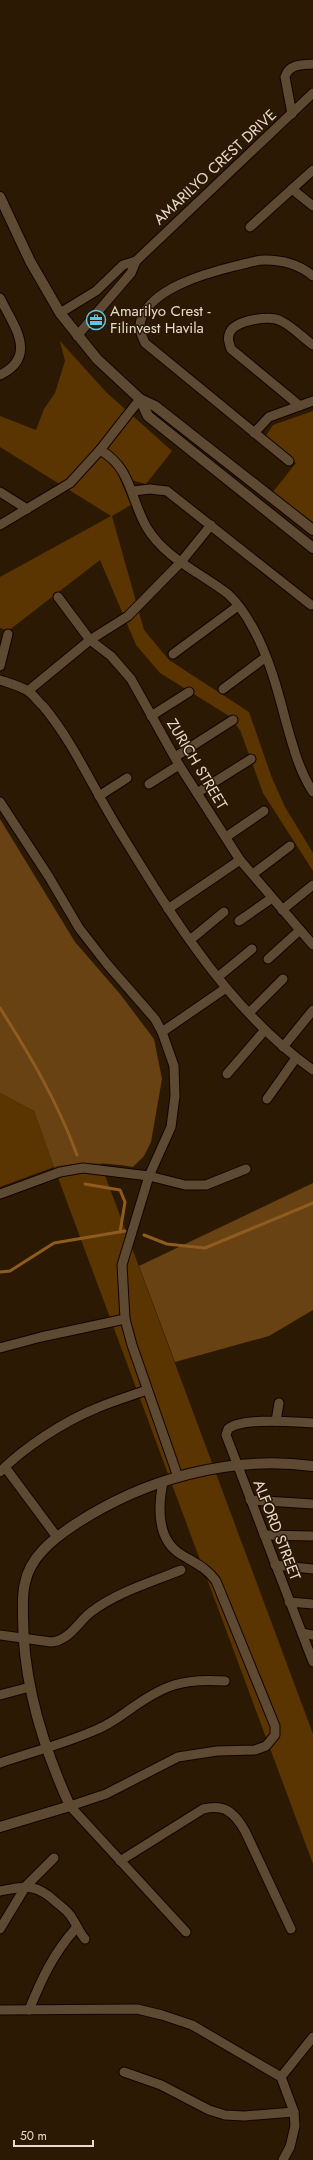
<svg xmlns="http://www.w3.org/2000/svg" width="313" height="2160" viewBox="0 0 313 2160" font-family="Jost,sans-serif">
<style>
.green{fill:#5a3501}
.forest{fill:#684213}
.lines{fill:none;stroke-linecap:round;stroke-linejoin:round}
.stream{stroke:#8e5c1e;stroke-width:3}
.minor-casing{stroke:#130400;stroke-width:11}
.tertiary-casing{stroke:#130400;stroke-width:12}
.minor{stroke:#5e4933;stroke-width:9}
.tertiary{stroke:#5e4933;stroke-width:10}
.labels{text-anchor:middle;dominant-baseline:central;stroke-width:3;stroke-linejoin:round;paint-order:stroke}
.street-label{font-size:15px;fill:#e8dbce;stroke:#2b1904}
.poi-label{font-size:15px;fill:#e8dbce;stroke:#2b1904;text-anchor:start}
</style>
<rect width="100%" height="100%" fill="#2b1904"/>
<!-- green -->
<g class="green">
<path d="M 60,341 L 106,392 L 172,451 L 146,484 L 119,477 L 131,505 L 112,516 L 144,630 L 169,660 L 249,712 L 272,778 L 285,807 L 313,853 L 313,871 L 263,793 L 240,730 L 229,716 L 160,673 L 136,645 L 100,560 L 8,631 L 0,628 L 0,577 L 111,516 L 0,447 L 0,416 L 36,430 L 44,409 L 55,393 L 65,361 Z"/>
<path d="M 313,411 L 313,525 L 272,493 L 296,463 L 265,437 L 273,425 Z"/>
<path d="M 0,1093 L 34,1111 L 54,1167 L 81,1162 L 100,1162 L 313,1734 L 313,1864 L 54,1167 L 0,1187 Z"/>
</g>
<!-- forest -->
<g class="forest">
<path d="M 0,819 L 75,942 L 120,994 L 154,1039 L 162,1079 L 151,1142 L 144,1156 L 133,1167 C 102,1162 84,1162 54,1167 L 34,1111 L 0,1093 Z"/>
<path d="M 313,1183 L 313,1310 L 269,1336 L 175,1362 L 139,1266 Z"/>
</g>
<g class="lines">
<!-- stream -->
<g class="stream">
<path d="M 0,1008 C 30,1055 58,1103 77,1155"/>
<path d="M 85,1184 L 120,1190 L 125,1202 L 120,1232"/>
<path d="M 144,1235 L 167,1244 L 205,1248 L 313,1203"/>
<path d="M 0,1272 L 10,1271 L 54,1243 L 125,1231"/>
</g>
<!-- minor casing -->
<g class="minor-casing">
<g id="minor">
<path d="M 292,114 L 285,77 C 289,64 301,65 313,64"/>
<path d="M 292,189 L 313,206"/>
<path d="M 250,227 L 313,170"/>
<path d="M 0,298 C 13,325 39,356 0,375"/>
<path d="M 60,313 L 96,291 L 123,265 L 136,261"/>
<path d="M 77,336 L 131,273 L 136,261 L 313,93"/>
<path d="M 300,406 L 231,349 C 229,343 227,338 230,332 C 236,320 270,315 281,321 C 292,326 303,338 313,345"/>
<path d="M 254,433 L 269,417 L 313,401"/>
<path d="M 100,450 C 132,468 130,499 147,528 C 165,558 201,573 228,594 C 238,603 247,617 253,628 C 269,657 278,691 286,722 C 293,746 299,771 313,792"/>
<path d="M 289,461 L 145,343 C 142,336 138,329 141,320 C 151,288 207,273 235,266 C 245,264 255,260 265,260 C 282,260 300,265 313,276"/>
<path d="M 133,491 L 150,489 L 167,491 L 311,605"/>
<path d="M 0,492 L 27,509"/>
<path d="M 0,525 L 70,483 L 100,450 L 140,399"/>
<path d="M 58,597 L 90,640 L 111,656 L 131,679 L 179,765 L 240,860 L 313,945"/>
<path d="M 173,654 L 238,606"/>
<path d="M 0,666 L 8,634"/>
<path d="M 0,680 C 9,683 20,686 28,691 C 34,695 38,702 43,706 C 75,744 95,793 122,835 C 174,920 230,1011 313,1070"/>
<path d="M 223,689 L 266,657"/>
<path d="M 28,691 L 90,640 L 128,616 L 181,562 L 211,525"/>
<path d="M 151,716 L 189,692"/>
<path d="M 175,757 L 233,720"/>
<path d="M 149,784 L 179,765"/>
<path d="M 197,793 L 251,759"/>
<path d="M 99,796 L 127,778"/>
<path d="M 0,802 L 49,877 L 79,928 L 107,964 L 155,1019 L 162,1032 L 174,1066 L 175,1096 L 171,1127 L 149,1176 L 122,1265 L 125,1319 L 132,1345 L 178,1477"/>
<path d="M 226,837 L 264,811"/>
<path d="M 253,874 L 290,846"/>
<path d="M 168,909 L 240,860"/>
<path d="M 282,910 L 313,885"/>
<path d="M 239,921 L 272,898"/>
<path d="M 190,940 L 224,912"/>
<path d="M 268,959 L 300,930"/>
<path d="M 218,977 L 252,949"/>
<path d="M 249,1013 L 283,979"/>
<path d="M 162,1032 L 226,988"/>
<path d="M 283,1047 L 313,1010"/>
<path d="M 227,1074 L 265,1030"/>
<path d="M 267,1099 L 296,1058"/>
<path d="M 0,1194 L 60,1172 L 83,1168 L 149,1176 L 185,1185 L 206,1185 L 246,1169"/>
<path d="M 0,1348 L 41,1337 L 125,1319"/>
<path d="M 276,1421 L 279,1403"/>
<path d="M 313,1423 C 294,1422 241,1417 228,1429 L 226,1435 L 313,1662"/>
<path d="M 5,1467 L 57,1537"/>
<path d="M 0,1472 C 24,1447 65,1421 97,1408 C 113,1401 130,1396 147,1390"/>
<path d="M 163,1482 C 158,1507 156,1540 182,1555 C 195,1563 207,1568 216,1581 L 275,1726 L 275,1735 L 266,1746 L 255,1750 L 217,1751 L 178,1757 L 106,1794 L 70,1806 L 186,1932"/>
<path d="M 250,1500 L 313,1504"/>
<path d="M 264,1535 L 313,1536"/>
<path d="M 275,1565 L 313,1569"/>
<path d="M 289,1602 L 313,1604"/>
<path d="M 302,1633 L 313,1635"/>
<path d="M 0,1635 L 51,1642 C 69,1641 78,1622 91,1612 C 117,1592 152,1582 181,1570"/>
<path d="M 0,1695 L 30,1687"/>
<path d="M 0,1763 C 32,1752 67,1743 98,1729 C 110,1724 119,1717 129,1710 C 164,1685 182,1678 225,1681"/>
<path d="M 120,1861 L 203,1809 C 225,1804 234,1812 245,1831 L 291,1929"/>
<path d="M 0,1891 C 26,1886 36,1883 57,1903 C 62,1907 69,1912 72,1918 C 77,1925 79,1932 85,1939"/>
<path d="M 0,1929 L 26,1886 L 54,1858"/>
<path d="M 0,2010 L 137,2009 L 162,2015 L 192,2025 L 281,2077 L 294,2112 L 295,2126 L 290,2147 L 283,2160"/>
<path d="M 29,2010 C 42,1978 53,1954 76,1928"/>
<path d="M 124,2072 L 161,2085 L 209,2110 L 225,2115 L 244,2116 L 294,2112"/>
<path d="M 281,2077 L 313,2037"/>
</g>
</g>
<!-- tertiary casing -->
<g class="tertiary-casing">
<g id="tertiary">
<path d="M 0,197 L 30,261 L 60,313 L 97,359 L 140,399 L 155,406 L 313,530"/>
<path d="M 140,399 L 148,416 L 313,548"/>
<path d="M 0,1827 L 70,1806 C 43,1747 23,1682 23,1617 C 23,1606 22,1594 25,1583 C 30,1557 53,1539 74,1525 C 144,1479 229,1455 313,1466"/>
</g>
</g>
<!-- minor -->
<use href="#minor" class="minor"/>
<!-- tertiary -->
<use href="#tertiary" class="tertiary"/>
</g>
<!-- icons -->
<defs>
<g id="office-ring" transform="scale(1)"><circle r="9.5" fill="#2b1904" stroke="#59c8e4" stroke-width="1.5"/><path d="M-6-3h4V-5.5h4V-3h4V5H-6ZM-1-4.5V-3h2v-1.5ZM-6 0V1H6V0Z" fill="#59c8e4"/></g>
</defs>
<g fill-rule="evenodd">
<use href="#office-ring" x="96" y="320"/>
</g>
<g class="labels">
<!-- street labels -->
<g class="street-label">
<text transform="translate(215 167) rotate(-43)">AMARILYO CREST DRIVE</text>
<text transform="translate(197 764) rotate(59)">ZURICH STREET</text>
<text transform="translate(277 1530) rotate(69)">ALFORD STREET</text>
</g>
<!-- poi labels -->
<g class="poi-label">
<text x="110" y="311">Amarilyo Crest -<tspan x="110" dy="17">Filinvest Havila</tspan></text>
</g>
</g>
<!-- scale -->
<path d="M14 2140v6h79v-6" fill="none" stroke="#e8dbce" stroke-width="2"/>
<text x="20" y="2140" font-size="12" fill="#e8dbce" stroke="#2b1904" stroke-width="3" paint-order="stroke">50 m</text>
</svg>
